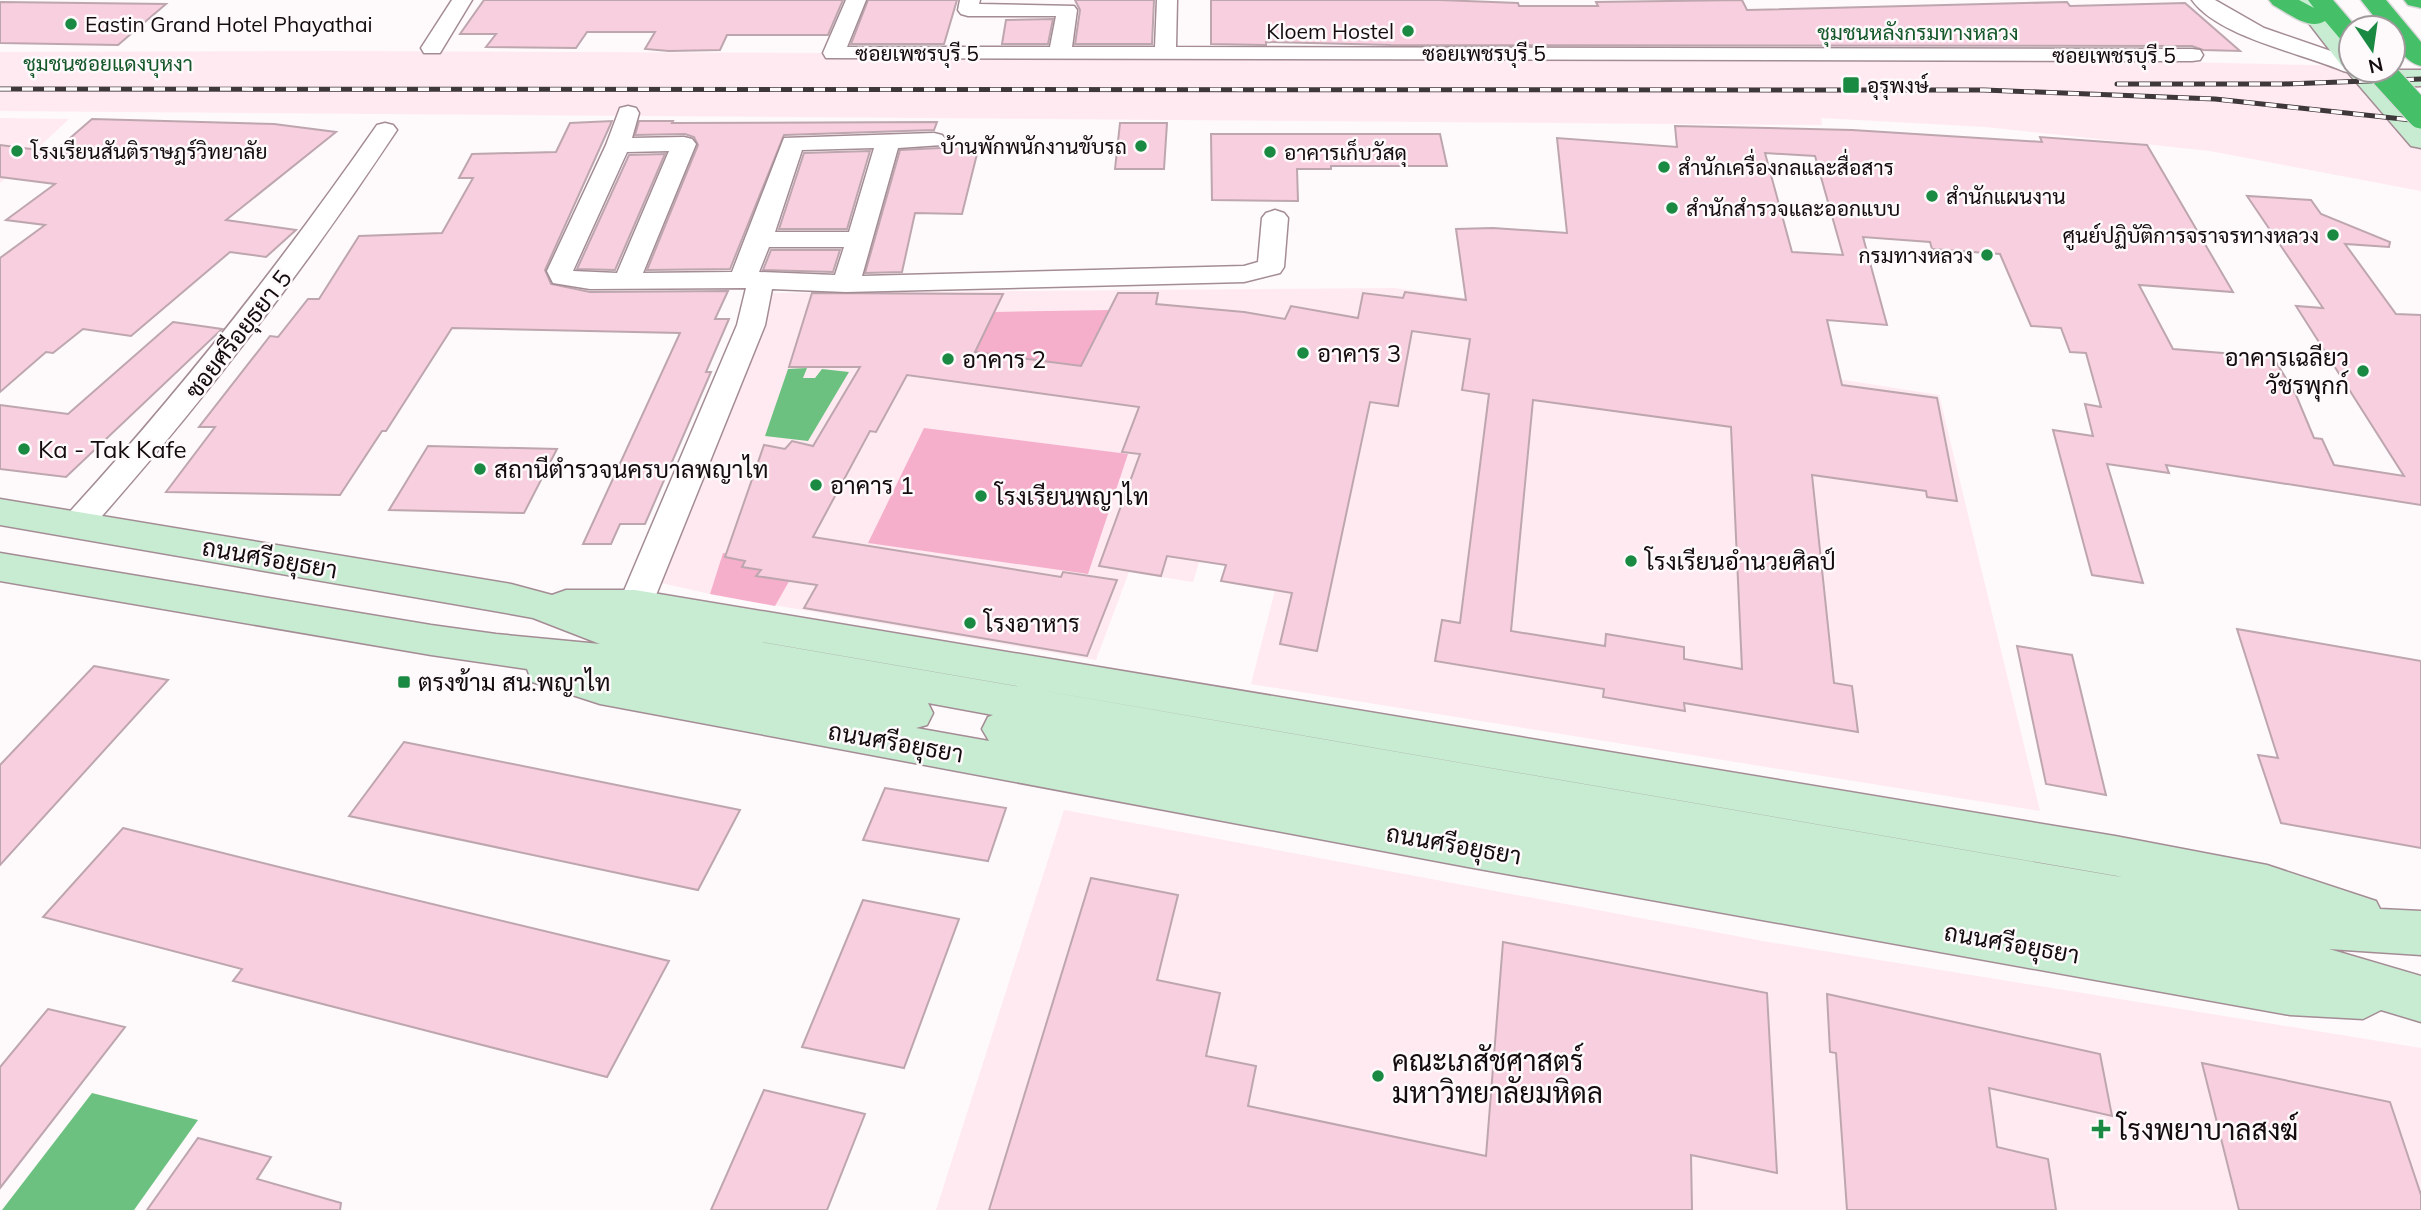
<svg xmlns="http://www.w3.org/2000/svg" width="2421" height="1210" viewBox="0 0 2421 1210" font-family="Mulish,Sarabun,sans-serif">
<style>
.built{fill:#ffeaf1}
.green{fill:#f6afcb}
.water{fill:#6dc180}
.building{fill:#f8cfde;stroke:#bea6af;stroke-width:2;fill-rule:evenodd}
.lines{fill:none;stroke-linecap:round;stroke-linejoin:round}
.minor-casing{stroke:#a48c95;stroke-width:3}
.secondary-casing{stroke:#a48c95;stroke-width:3}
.motorway-casing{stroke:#d9d8d8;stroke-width:3}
.minor{fill:#fff;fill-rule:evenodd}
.secondary{fill:#c7ecd2;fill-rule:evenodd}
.motorway{fill:#45bf68;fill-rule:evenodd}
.rail-casing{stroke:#3f383a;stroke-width:5}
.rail{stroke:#fef9fb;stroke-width:3.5;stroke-dasharray:11;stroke-linecap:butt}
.motorway-bridge-casing{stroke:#d9d8d8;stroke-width:29;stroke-linecap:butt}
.motorway-bridge{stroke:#45bf68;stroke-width:27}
.poi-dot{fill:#1a8941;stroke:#fef9fb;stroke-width:2.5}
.labels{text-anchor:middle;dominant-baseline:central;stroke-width:5;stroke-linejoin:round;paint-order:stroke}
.far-poi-label{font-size:21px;fill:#130b0e;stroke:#fef9fb;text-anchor:start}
.far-neighbourhood-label{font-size:21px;fill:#145729;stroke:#fef9fb}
.far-street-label{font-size:21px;fill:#130b0e;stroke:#fef9fb}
.street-label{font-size:24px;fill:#130b0e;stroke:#fef9fb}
.poi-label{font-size:24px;fill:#130b0e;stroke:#fef9fb;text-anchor:start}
.near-poi-label{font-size:28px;fill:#130b0e;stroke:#fef9fb;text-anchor:start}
</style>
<rect width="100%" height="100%" fill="#fef9fb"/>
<!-- built -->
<g class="built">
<path d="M 332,51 L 2008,58 L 2351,66 L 2351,70 L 2421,68 L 2421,88 L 2362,96 L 2421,108 L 2421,191 L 2210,151 L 1986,127 L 1821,118 L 1822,125 L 0,111 L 0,52 Z"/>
<path d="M 0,118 L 69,119 L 0,183 Z"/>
<path d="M 1394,288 L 1479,300 L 1479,322 L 1939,395 L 2040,811 L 1251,684 L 1314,439 L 1209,530 L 1193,582 L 1129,572 L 1096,660 L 710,594 L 657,582 L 771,293 Z"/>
<path d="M 1064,810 L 1768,942 L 2421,1048 L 2421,1210 L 936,1210 Z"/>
</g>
<!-- green -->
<g class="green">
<path d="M 1110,310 L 1081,366 L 975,352 L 994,312 Z"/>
<path d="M 924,428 L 1128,454 L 1088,574 L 868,543 Z"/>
<path d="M 723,553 L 799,564 L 775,606 L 710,594 Z"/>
</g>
<!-- water -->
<g class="water">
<path d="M 807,368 L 803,378 L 815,378 L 822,369 L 849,372 L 808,441 L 765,436 L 788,369 Z"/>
<path d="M 92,1093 L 198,1120 L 134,1210 L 2,1210 Z"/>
</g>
<!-- building -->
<g class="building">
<path d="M 484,0 L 843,0 L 828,35 L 727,35 L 720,50 L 669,51 L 645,49 L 655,32 L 587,32 L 576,48 L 486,47 L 496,34 L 460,34 Z"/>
<path d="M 868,0 L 957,0 L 944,44 L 851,44 Z"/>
<path d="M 1075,0 L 1154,0 L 1152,44 L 1075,44 L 1080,10 Z"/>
<path d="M 1211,0 L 1440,0 L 1518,3 L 1519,6 L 1598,6 L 1596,2 L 1742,0 L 1747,10 L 2067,2 L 2070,6 L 2185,3 L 2240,51 L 2203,50 L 2192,46 L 1391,45 L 1266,42 L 1266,45 L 1211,44 Z"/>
<path d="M 0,2 L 166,4 L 118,45 L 0,43 Z"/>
<path d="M 1053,19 L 1048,44 L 1002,44 L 1006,20 Z"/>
<path d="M 92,119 L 274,124 L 336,132 L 226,220 L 296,230 L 266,257 L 230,252 L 131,336 L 83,329 L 53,353 L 46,352 L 0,392 L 0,258 L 45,225 L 6,220 L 55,184 L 0,177 L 0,145 L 54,152 Z"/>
<path d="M 612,121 L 545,270 L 551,284 L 590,292 L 728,291 L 715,319 L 729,319 L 706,372 L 711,372 L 645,524 L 620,524 L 611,544 L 583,544 L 680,333 L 452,328 L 386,431 L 382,431 L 340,495 L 166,492 L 215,427 L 199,427 L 270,336 L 278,337 L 308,299 L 319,299 L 359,236 L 442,233 L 473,178 L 459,178 L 472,154 L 556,152 L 570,123 Z"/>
<path d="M 639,121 L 673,121 L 672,123 L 937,122 L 934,130 L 784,135 L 730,269 L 647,270 L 698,145 L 694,137 L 685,134 L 635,135 Z"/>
<path d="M 1120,123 L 1167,123 L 1164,169 L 1115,169 Z"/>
<path d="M 1675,126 L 1852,130 L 2042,142 L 2040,137 L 2147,145 L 2233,292 L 2139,285 L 2173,349 L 2273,357 L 2296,395 L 2314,438 L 2322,439 L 2334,465 L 2404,476 L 2296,306 L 2323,308 L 2247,196 L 2311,200 L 2321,214 L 2390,242 L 2389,247 L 2345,244 L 2396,314 L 2421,315 L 2421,505 L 2166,465 L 2169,473 L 2107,464 L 2143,583 L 2092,575 L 2053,430 L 2093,436 L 2085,404 L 2101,407 L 2086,353 L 2070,352 L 2061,328 L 2031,326 L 2000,254 L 1932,249 L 1930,242 L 1863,237 L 1887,325 L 1827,320 L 1842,385 L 1937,398 L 1957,501 L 1927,497 L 1926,491 L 1812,475 L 1834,683 L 1852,686 L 1858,732 L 1684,703 L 1685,711 L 1603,697 L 1604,689 L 1435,661 L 1442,620 L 1460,623 L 1489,394 L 1462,390 L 1470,339 L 1412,331 L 1398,406 L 1370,402 L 1317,651 L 1280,644 L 1292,593 L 1221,581 L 1226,565 L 1167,556 L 1161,576 L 1099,566 L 1140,454 L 1122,452 L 1139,407 L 907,375 L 876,432 L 870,431 L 813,537 L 1061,577 L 1063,572 L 1117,580 L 1087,656 L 804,608 L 817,585 L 756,576 L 761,570 L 742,567 L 745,561 L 725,557 L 764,445 L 785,449 L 792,441 L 813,446 L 860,367 L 789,367 L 812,293 L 1003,294 L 975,352 L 1081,366 L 1118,293 L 1158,293 L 1156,304 L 1244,312 L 1285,319 L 1291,306 L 1358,318 L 1363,293 L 1403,298 L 1405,292 L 1466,300 L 1456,229 L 1493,228 L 1567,233 L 1557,138 L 1677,147 ZM 1765,153 L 1815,156 L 1843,255 L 1792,252 ZM 1533,400 L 1731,427 L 1742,669 L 1684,659 L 1684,647 L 1606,634 L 1605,646 L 1511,631 Z"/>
<path d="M 1211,134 L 1440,134 L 1447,166 L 1331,166 L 1331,169 L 1297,169 L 1298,201 L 1212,200 Z"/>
<path d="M 979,146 L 962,214 L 915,213 L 902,272 L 865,273 L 900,150 Z"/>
<path d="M 870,151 L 847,229 L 779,229 L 804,153 Z"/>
<path d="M 665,154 L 615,270 L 577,269 L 629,155 Z"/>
<path d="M 771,250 L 840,250 L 833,272 L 763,270 Z"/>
<path d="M 173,322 L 222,329 L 66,477 L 0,469 L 0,405 L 68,414 Z"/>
<path d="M 428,446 L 557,449 L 524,513 L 389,510 Z"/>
<path d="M 2237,629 L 2421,661 L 2421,848 L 2281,823 L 2258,755 L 2278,758 Z"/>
<path d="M 2017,646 L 2072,655 L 2106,795 L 2046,784 Z"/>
<path d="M 94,666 L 168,680 L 0,865 L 0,765 Z"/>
<path d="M 404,742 L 740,810 L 698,890 L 349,816 Z"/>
<path d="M 885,788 L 1006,808 L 988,861 L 863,840 Z"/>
<path d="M 123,828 L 287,869 L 669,961 L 607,1077 L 233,981 L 242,969 L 43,917 Z"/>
<path d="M 1091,878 L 1178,895 L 1157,980 L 1220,993 L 1206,1056 L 1256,1066 L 1248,1106 L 1486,1156 L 1503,942 L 1767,993 L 1777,1173 L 1691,1155 L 1692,1210 L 989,1210 Z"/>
<path d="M 863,900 L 959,919 L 904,1068 L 802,1047 Z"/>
<path d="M 1827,994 L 2100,1054 L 2112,1116 L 1989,1088 L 1997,1147 L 2048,1159 L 2056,1210 L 1847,1210 L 1836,1053 L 1830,1052 Z"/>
<path d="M 48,1009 L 125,1027 L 0,1188 L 0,1067 Z"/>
<path d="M 2202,1063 L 2390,1102 L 2421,1195 L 2421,1210 L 2239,1210 Z"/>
<path d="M 764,1090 L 865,1114 L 827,1210 L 711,1210 Z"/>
<path d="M 198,1138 L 271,1157 L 257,1179 L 341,1203 L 340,1210 L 147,1210 Z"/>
</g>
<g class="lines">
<!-- minor casing -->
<g class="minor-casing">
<g id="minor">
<path d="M 452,0 L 472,0 L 440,53 L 424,53 L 421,48 Z"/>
<path d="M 846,0 L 866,0 L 847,47 L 1050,47 L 1056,16 L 968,16 L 961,14 L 958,10 L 960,0 L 980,0 L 979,4 L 1074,6 L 1077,10 L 1072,47 L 1155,47 L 1157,0 L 1177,0 L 1176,47 L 2192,49 L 2200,50 L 2203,55 L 2200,60 L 2192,61 L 826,58 L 823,53 Z"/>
<path d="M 2192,0 L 2215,0 L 2264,28 L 2351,58 L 2351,70 L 2359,70 L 2351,73 L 2343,71 C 2302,53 2218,37 2192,0 Z"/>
<path d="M 628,106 L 636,108 L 639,113 L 632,138 L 684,137 L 692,139 L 696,144 L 643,273 L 732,272 L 784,138 L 934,133 L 942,135 L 946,140 L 942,145 L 898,148 L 862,276 L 1244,266 L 1258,262 L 1262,218 L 1266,213 L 1275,210 L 1284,213 L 1288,218 L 1284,267 L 1280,273 L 1244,282 L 846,292 L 772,289 L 765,325 L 652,605 L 647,614 L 635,618 L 623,614 L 618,605 L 737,325 L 746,288 L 590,289 L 553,283 L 547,271 L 606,145 L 620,108 ZM 874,148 L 849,232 L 775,232 L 802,150 ZM 669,151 L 617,273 L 573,271 L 627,152 ZM 769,247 L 844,247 L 835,275 L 759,272 Z"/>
<path d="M 385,123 L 393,125 L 397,130 C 303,272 200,406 87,533 L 76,536 L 65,533 L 60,525 L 65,517 C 179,393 281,263 377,125 Z"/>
</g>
</g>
<!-- secondary casing -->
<g class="secondary-casing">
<g id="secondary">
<path d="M 2291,0 L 2315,0 L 2351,45 L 2351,70 L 2421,70 L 2421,86 L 2388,87 L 2421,124 L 2421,148 L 2411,146 L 2350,75 L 2346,70 L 2348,68 L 2342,66 Z"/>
<path d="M 0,499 L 511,584 L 552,595 L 566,590 L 635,590 L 2115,836 L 2267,865 L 2376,901 L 2380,909 L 2421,911 L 2421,955 L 2329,949 L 2421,976 L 2421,1022 L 2381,1010 L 2363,1019 L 2290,1015 L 1468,867 L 600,704 L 532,682 L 527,669 L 431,655 L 0,581 L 0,553 L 431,625 L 496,634 L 600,644 L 533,618 L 511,614 L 0,525 ZM 634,620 L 2115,876 L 2123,877 ZM 928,703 L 993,715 L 988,717 L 982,729 L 989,741 L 916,728 L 927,725 L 933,713 Z"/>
</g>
</g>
<!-- motorway casing -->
<g class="motorway-casing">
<g id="motorway">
<path d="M 2269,0 L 2299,0 L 2314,8 L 2308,0 L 2333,0 L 2357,28 L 2351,28 L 2351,43 L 2342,41 L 2325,21 C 2309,31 2288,13 2273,5 Z"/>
<path d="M 2361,0 L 2386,0 L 2421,42 L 2421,66 C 2405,62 2393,44 2393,28 L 2383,28 Z"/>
<path d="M 2404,0 L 2421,0 L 2421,8 L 2408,5 Z"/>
</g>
</g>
<!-- minor -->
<use href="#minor" class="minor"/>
<!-- secondary -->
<use href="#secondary" class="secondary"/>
<!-- motorway -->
<use href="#motorway" class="motorway"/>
<!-- rail casing -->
<g class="rail-casing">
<g id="rail">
<path d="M 2117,84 L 2284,84 L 2421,79"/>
<path d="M 0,89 L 1984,90 L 2215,99 L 2421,121"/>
</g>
</g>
<!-- rail -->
<use href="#rail" class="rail"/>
<!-- motorway-bridge casing -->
<g class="motorway-bridge-casing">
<path id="motorway-bridge" d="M 2380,70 L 2421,115"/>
</g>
<!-- motorway-bridge -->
<use href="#motorway-bridge" class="motorway-bridge"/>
</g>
<!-- markers -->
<g class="poi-dot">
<circle cx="71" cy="24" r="7"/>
<circle cx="1408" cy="31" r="7"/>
<rect x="1842" y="76" width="18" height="18" rx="3.5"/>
<circle cx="1141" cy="146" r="7"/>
<circle cx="17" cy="151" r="7"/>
<circle cx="1270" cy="152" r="7"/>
<circle cx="1664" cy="167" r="7"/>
<circle cx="1932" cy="196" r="7"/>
<circle cx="1672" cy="208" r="7"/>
<circle cx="2333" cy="235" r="7"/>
<circle cx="1987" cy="255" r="7"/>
<circle cx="1303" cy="353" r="7"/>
<circle cx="948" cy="359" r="7"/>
<circle cx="2363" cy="371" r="7"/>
<circle cx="24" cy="449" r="7"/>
<circle cx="480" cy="469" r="7"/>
<circle cx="816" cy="485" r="7"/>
<circle cx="981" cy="496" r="7"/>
<circle cx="1631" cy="561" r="7"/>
<circle cx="970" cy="623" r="7"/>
<rect x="397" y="675" width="14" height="14" rx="3.5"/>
<circle cx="1378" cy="1076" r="7"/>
<path d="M2097.5 1118.5h7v7h7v7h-7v7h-7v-7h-7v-7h7z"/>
</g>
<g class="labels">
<!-- far-poi labels -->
<g class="far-poi-label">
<text x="85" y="24">Eastin Grand Hotel Phayathai</text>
<text x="1394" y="31" text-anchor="end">Kloem Hostel</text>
<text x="1867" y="85">อุรุพงษ์</text>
<text x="1127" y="146" text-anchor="end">บ้านพักพนักงานขับรถ</text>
<text x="31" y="151">โรงเรียนสันติราษฎร์วิทยาลัย</text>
<text x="1284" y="152">อาคารเก็บวัสดุ</text>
<text x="1678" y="167">สำนักเครื่องกลและสื่อสาร</text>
<text x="1946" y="196">สำนักแผนงาน</text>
<text x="1686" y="208">สำนักสำรวจและออกแบบ</text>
<text x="2319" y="235" text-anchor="end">ศูนย์ปฏิบัติการจราจรทางหลวง</text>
<text x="1973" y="255" text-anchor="end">กรมทางหลวง</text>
</g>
<!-- far-neighbourhood labels -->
<g class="far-neighbourhood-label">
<text x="1918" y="32">ชุมชนหลังกรมทางหลวง</text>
<text x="108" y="63">ชุมชนซอยแดงบุหงา</text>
</g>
<!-- far-street labels -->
<g class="far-street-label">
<text x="917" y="53">ซอยเพชรบุรี 5</text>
<text x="1484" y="53">ซอยเพชรบุรี 5</text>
<text x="2114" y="55">ซอยเพชรบุรี 5</text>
</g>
<!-- street labels -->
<g class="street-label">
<text transform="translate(238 334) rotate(-52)">ซอยศรีอยุธยา 5</text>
<text transform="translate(270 558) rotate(10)">ถนนศรีอยุธยา</text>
<text transform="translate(896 742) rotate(10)">ถนนศรีอยุธยา</text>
<text transform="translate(1454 844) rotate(10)">ถนนศรีอยุธยา</text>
<text transform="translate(2012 943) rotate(10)">ถนนศรีอยุธยา</text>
</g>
<!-- poi labels -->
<g class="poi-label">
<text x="1317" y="353">อาคาร 3</text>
<text x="2349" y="357" text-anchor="end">อาคารเฉลียว<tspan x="2349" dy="28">วัชรพุกก์</tspan></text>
<text x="962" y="359">อาคาร 2</text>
<text x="38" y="449">Ka - Tak Kafe</text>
<text x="494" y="469">สถานีตำรวจนครบาลพญาไท</text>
<text x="830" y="485">อาคาร 1</text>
<text x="995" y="496">โรงเรียนพญาไท</text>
<text x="1645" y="561">โรงเรียนอำนวยศิลป์</text>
<text x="984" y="623">โรงอาหาร</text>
<text x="418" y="682">ตรงข้าม สน.พญาไท</text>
</g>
<!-- near-poi labels -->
<g class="near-poi-label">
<text x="1392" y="1060">คณะเภสัชศาสตร์<tspan x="1392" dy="32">มหาวิทยาลัยมหิดล</tspan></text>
<text x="2117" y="1129">โรงพยาบาลสงฆ์</text>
</g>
</g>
<!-- north arrow -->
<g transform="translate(2372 49) rotate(167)"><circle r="33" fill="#fef9fb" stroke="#a09a9c" stroke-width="2"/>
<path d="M0-5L12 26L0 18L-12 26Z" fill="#1a8941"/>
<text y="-10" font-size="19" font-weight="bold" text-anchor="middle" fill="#130b0e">N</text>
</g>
</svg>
